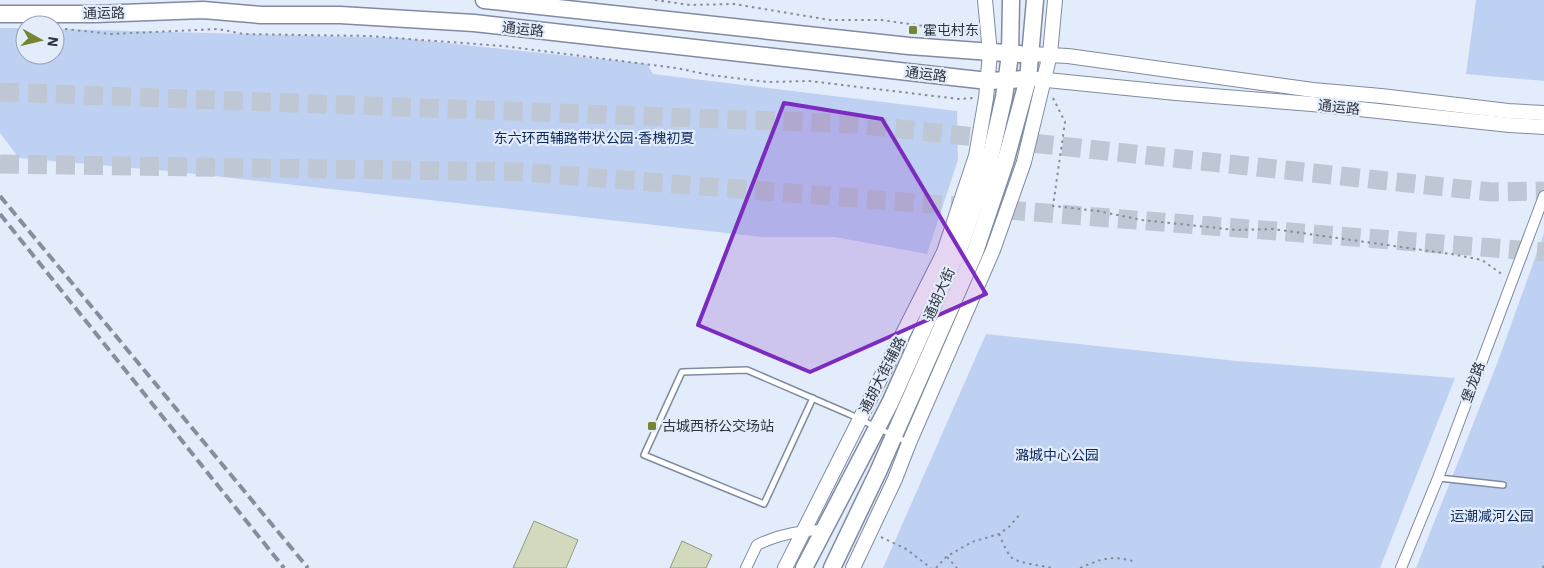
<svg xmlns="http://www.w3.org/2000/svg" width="1544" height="568" viewBox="0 0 1544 568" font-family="'IBM Plex Sans','Noto Sans SC',sans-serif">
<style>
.green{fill:#bfd1f3}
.building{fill:#d2d9bd;stroke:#939a80}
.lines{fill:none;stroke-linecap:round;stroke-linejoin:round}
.highway-tunnel{stroke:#bfc7d5;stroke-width:19;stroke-dasharray:19 9;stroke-linecap:butt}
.lane-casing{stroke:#7e8ba2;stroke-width:8}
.street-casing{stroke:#7e8ba2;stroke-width:12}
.secondary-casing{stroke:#7e8ba2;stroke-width:16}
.primary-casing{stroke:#7e8ba2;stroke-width:19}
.path{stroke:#868d9a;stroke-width:2;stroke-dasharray:2.5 4;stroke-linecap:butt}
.lane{stroke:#fff;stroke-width:5}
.street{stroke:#fff;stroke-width:10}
.secondary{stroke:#fff;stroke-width:14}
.primary{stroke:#fff;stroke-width:16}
.rail{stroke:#878d9a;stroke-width:4;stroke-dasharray:10 5;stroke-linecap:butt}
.marked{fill:#7b2cbf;fill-opacity:0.2;stroke:#7b2cbf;stroke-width:4;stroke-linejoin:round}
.poi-dot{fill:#768534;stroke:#e3ecfb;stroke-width:2}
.labels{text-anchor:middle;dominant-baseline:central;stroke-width:4.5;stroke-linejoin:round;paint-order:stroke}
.street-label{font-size:14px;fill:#2e333d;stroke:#e3ecfb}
.poi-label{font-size:14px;fill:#2e333d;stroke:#e3ecfb;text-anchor:start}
.park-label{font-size:14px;fill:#0d285c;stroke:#e3ecfb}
</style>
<rect width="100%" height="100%" fill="#e3ecfb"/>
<!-- green -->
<g class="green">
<path d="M 1476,0 L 1544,0 L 1544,81 L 1466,74 Z"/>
<path d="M 0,28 L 25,28 L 25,55 L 55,55 L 55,29 L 399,38 L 647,64 L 653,74 L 957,111 L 958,160 L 927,254 L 835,237 L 762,237 L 168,171 L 19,158 L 0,133 Z"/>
<path d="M 1544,233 L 1544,568 L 1416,568 L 1498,361 Z"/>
<path d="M 986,334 L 1237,361 L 1455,378 L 1380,568 L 883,568 Z"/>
</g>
<!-- building -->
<g class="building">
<path d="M 534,521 L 578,540 L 566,568 L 513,568 Z"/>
<path d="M 682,541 L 712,555 L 706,568 L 670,568 Z"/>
</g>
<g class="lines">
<!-- highway-tunnel -->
<g class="highway-tunnel">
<path d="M 0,92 L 854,124 L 1491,192 L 1544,191"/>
<path d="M 0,164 L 522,172 L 1544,252"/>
</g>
<!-- lane casing -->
<g class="lane-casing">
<g id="lane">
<path d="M 813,398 L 764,504 L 644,455 L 682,372 L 747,370 L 849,414 L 909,443"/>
<path d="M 1439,478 L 1503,485"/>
</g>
</g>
<!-- street casing -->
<g class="street-casing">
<g id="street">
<path d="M 746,568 L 757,545 C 779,534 800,530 825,530"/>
<path d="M 1401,568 L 1438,478 L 1544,196"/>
</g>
</g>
<!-- secondary casing -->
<g class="secondary-casing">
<g id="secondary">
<path d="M 1030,54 L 1068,56 L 1313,90 L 1381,96 L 1508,111 L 1544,113"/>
<path d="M 1037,79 L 1176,93 L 1312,104 L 1510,125 L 1544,127"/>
<path d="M 785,568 L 944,252 L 976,156 L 986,98 L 990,53 L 985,0"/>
<path d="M 853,568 L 895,479 L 909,443 L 993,250 L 1024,162 L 1044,79 L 1050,54 L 1055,0"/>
</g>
</g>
<!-- primary casing -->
<g class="primary-casing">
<g id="primary">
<path d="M 484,0 L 909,46 L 1020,54"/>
<path d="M 0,14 L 95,14 L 203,10 L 261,15 L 340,15 L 474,23 L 988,81 L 1028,79"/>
<path d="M 804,568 L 890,403 L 959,249 L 989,163 L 1004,97 L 1010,55 L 1011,0"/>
<path d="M 832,568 L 878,472 L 975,252 L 1005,163 L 1028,79 L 1035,0"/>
</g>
</g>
<!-- path -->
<g class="path">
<path d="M 655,0 L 690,5 L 734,4 L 830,20 L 881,20 L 974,33"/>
<path d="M 65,29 L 111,34 L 218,29 L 243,34 L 368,36 L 503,46 L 676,68 L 710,75 L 767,82 L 809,81 L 959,99 L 973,98"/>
<path d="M 1053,98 L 1065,122 L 1053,206 L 1098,211 L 1142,220 L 1236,230 L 1273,229 L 1451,254 L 1482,260 L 1503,275"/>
<path d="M 999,534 C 1002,541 1006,550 1010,556 C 1017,564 1041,565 1052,568"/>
<path d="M 881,537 L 906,549 L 931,568"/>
<path d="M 947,557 L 957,568"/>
<path d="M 936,568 L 946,557 L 972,542 L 999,534 L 1010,526 L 1021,513"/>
<path d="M 1080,568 C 1103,558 1112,555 1136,562"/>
<path d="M 1543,568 L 1544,564"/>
</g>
<!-- lane -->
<use href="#lane" class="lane"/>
<!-- street -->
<use href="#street" class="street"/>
<!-- secondary -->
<use href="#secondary" class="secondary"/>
<!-- primary -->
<use href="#primary" class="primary"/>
<!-- rail -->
<g class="rail">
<path d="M 0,196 L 308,568"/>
<path d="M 0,214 L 284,568"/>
</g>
</g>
<!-- marked area -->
<path class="marked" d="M 784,103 L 882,119 L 986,294 L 810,372 L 698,325 Z"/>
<!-- markers -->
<g class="poi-dot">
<rect x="908" y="25" width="10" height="10" rx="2.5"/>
<rect x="647" y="421" width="10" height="10" rx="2.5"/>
</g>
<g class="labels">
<!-- street labels -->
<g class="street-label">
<text transform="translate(104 13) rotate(-1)">通运路</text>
<text transform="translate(523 29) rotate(6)">通运路</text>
<text transform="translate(926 74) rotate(7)">通运路</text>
<text transform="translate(1339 107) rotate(6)">通运路</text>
<text transform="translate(939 294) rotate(-66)">通胡大街</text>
<text transform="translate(882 375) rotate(-63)">通胡大街辅路</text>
<text transform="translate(1473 382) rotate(-70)">堡龙路</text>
</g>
<!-- poi labels -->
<g class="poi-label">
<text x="923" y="30">霍屯村东</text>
<text x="662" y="426">古城西桥公交场站</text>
</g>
<!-- park labels -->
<g class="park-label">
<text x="594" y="138">东六环西辅路带状公园·香槐初夏</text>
<text x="1057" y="455">潞城中心公园</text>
<text x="1492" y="516">运潮减河公园</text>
</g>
</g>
<!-- north arrow -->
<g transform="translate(40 40) rotate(98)"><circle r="24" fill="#e3ecfb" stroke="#9ba2af"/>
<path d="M0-4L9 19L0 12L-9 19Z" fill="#768534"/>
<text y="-8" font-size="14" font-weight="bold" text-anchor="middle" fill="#2e333d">N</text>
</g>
</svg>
